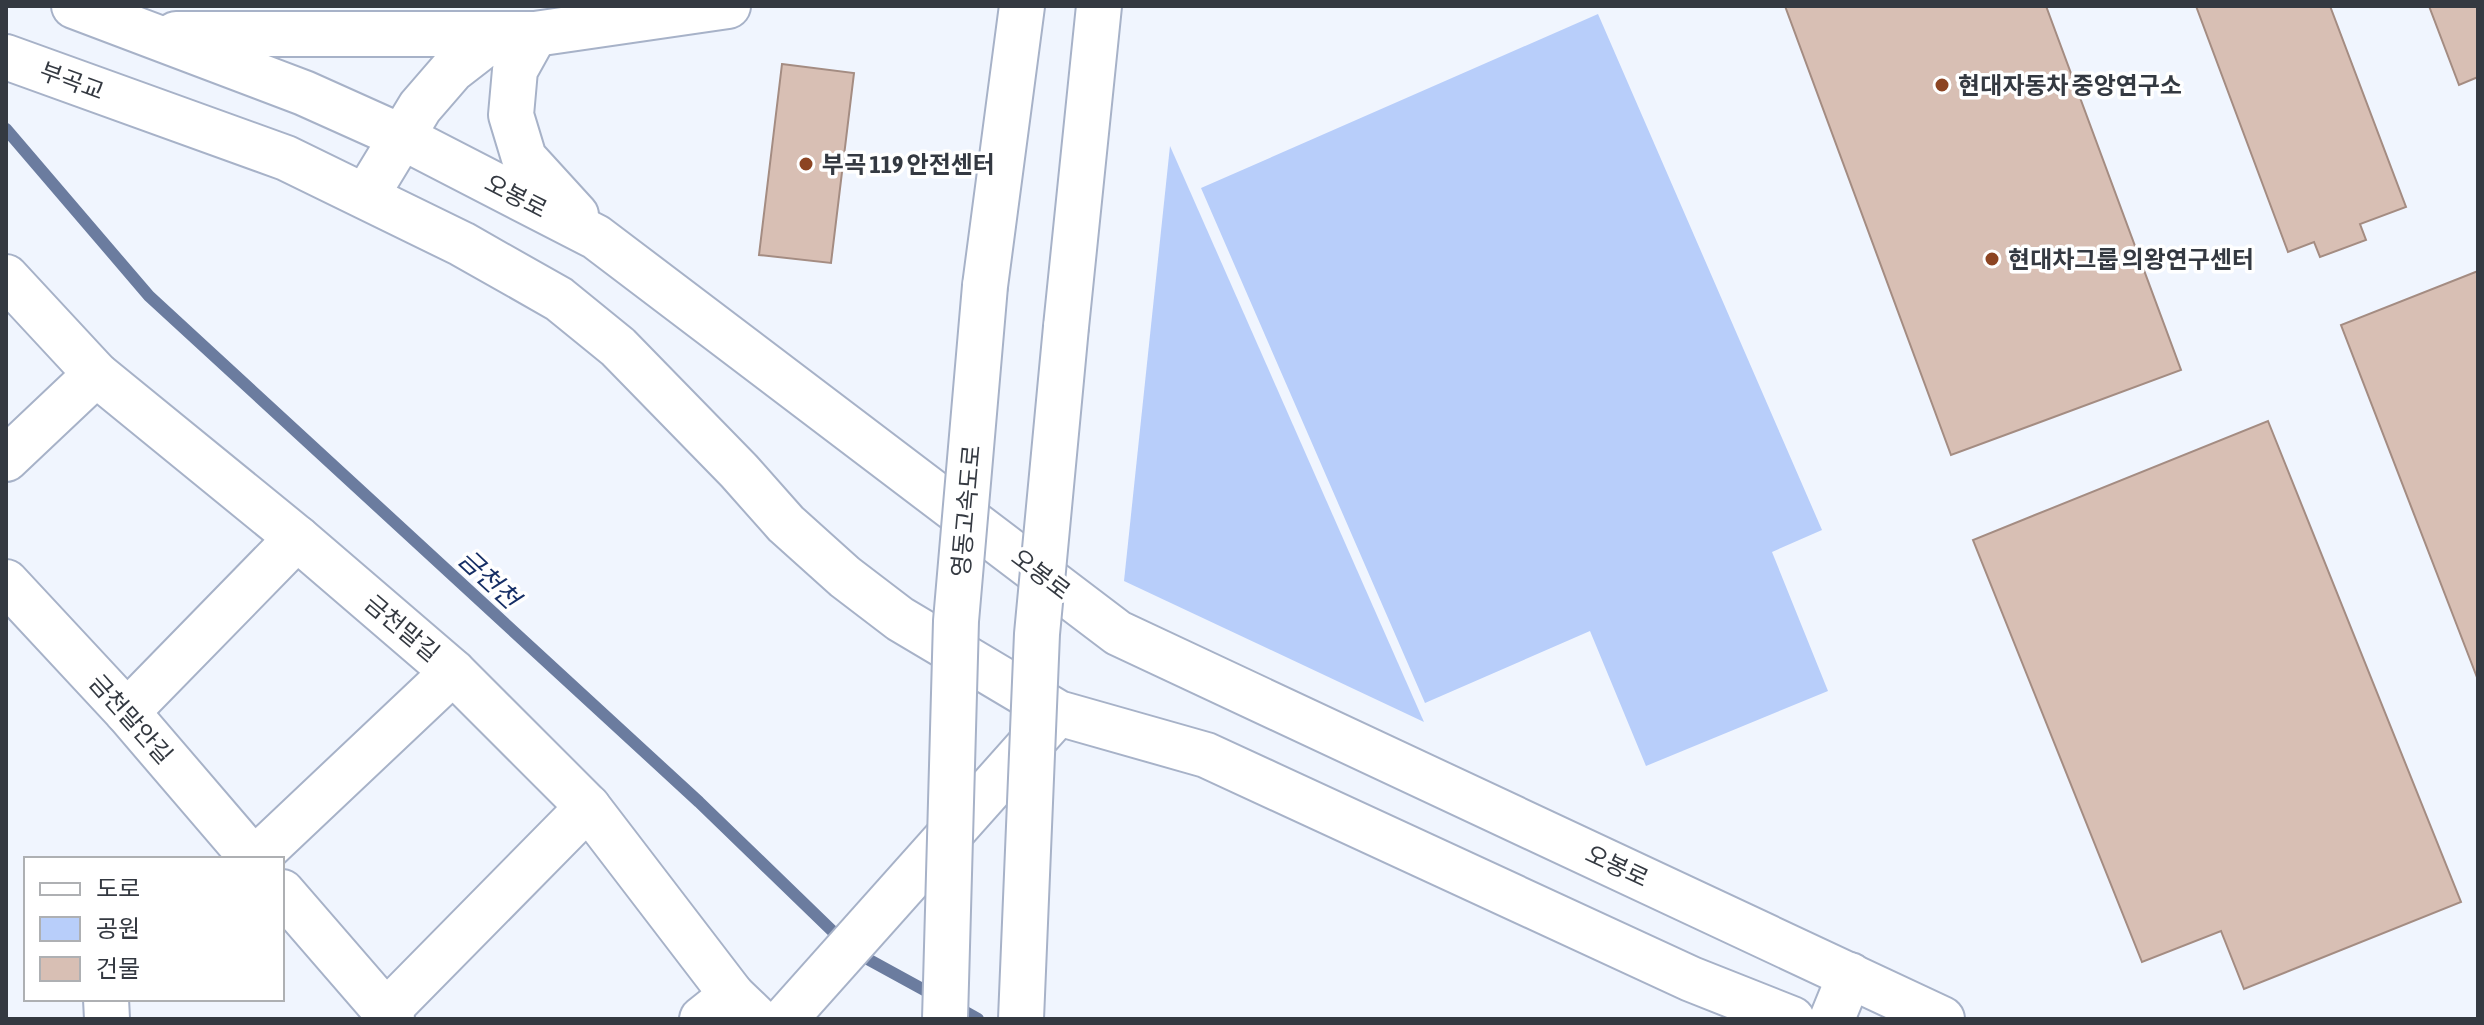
<svg xmlns="http://www.w3.org/2000/svg" width="2484" height="1025" viewBox="0 0 2484 1025" font-family="'Asap Condensed','Noto Sans KR',sans-serif">
<style>
.green{fill:#b8cefa}
.lines{fill:none;stroke-linecap:round;stroke-linejoin:round}
.stream{stroke:#6b7c9f;stroke-width:12}
.building{fill:#d8bfb4;stroke:#a48c82;stroke-width:2}
.minor-casing{stroke:#a7b2c8;stroke-width:48}
.highway-casing{stroke:#a7b2c8;stroke-width:48}
.minor{stroke:#fff;stroke-width:44}
.highway{stroke:#fff;stroke-width:44}
.highway-bridge-casing{stroke:#a7b2c8;stroke-width:48;stroke-linecap:butt}
.highway-bridge{stroke:#fff;stroke-width:44}
.poi-dot{fill:#8c4422;stroke:#fff;stroke-width:3}
.labels{text-anchor:middle;dominant-baseline:central;stroke-width:7;stroke-linejoin:round;paint-order:stroke}
.street-label{font-size:24px;fill:#343941;stroke:#fff}
.poi-label{font-size:24px;font-weight:bold;fill:#343941;stroke:#fff;text-anchor:start}
.water-label{font-size:26px;font-style:italic;fill:#152e65;stroke:#fff}
</style>
<rect width="100%" height="100%" fill="#f0f5fe"/>
<!-- green -->
<g class="green">
<path d="M 1598,14 L 1822,530 L 1772,552 L 1828,691 L 1646,766 L 1590,631 L 1425,703 L 1201,188 Z"/>
<path d="M 1170,146 L 1424,722 L 1124,581 Z"/>
</g>
<g class="lines">
<!-- stream -->
<g class="stream">
<path d="M 6,129 L 149,296 L 699,802 L 853,951 L 937,997"/>
<path d="M 953,1005 L 978,1019"/>
</g>
</g>
<!-- building -->
<g class="building">
<path d="M 1785,6 L 2046,6 L 2181,370 L 1951,455 Z"/>
<path d="M 2196,6 L 2330,6 L 2406,207 L 2360,224 L 2366,240 L 2320,257 L 2314,242 L 2288,252 Z"/>
<path d="M 2429,6 L 2478,6 L 2478,77 L 2459,85 Z"/>
<path d="M 782,64 L 854,73 L 831,263 L 759,255 Z"/>
<path d="M 2478,271 L 2478,680 L 2341,325 Z"/>
<path d="M 2268,421 L 2461,902 L 2244,989 L 2221,931 L 2142,962 L 1973,540 Z"/>
</g>
<g class="lines">
<!-- minor casing -->
<g class="minor-casing">
<g id="minor">
<path d="M 74,6 L 304,93 L 402,137 L 596,237 L 1118,633 L 1942,1019"/>
<path d="M 176,34 L 535,34 L 515,70 L 511,115 L 524,158 L 576,215"/>
<path d="M 6,57 L 286,158 L 462,244 L 559,299 L 618,347 L 739,471 L 786,524 L 845,577 L 900,619 L 1058,713 L 1206,755 L 1691,979 L 1792,1019"/>
<path d="M 366,196 L 420,107 L 452,70 L 483,46 L 535,34 L 728,6"/>
<path d="M 6,277 L 96,374 L 297,538 L 453,672 L 588,807 L 732,995 L 757,1019"/>
<path d="M 6,459 L 96,374"/>
<path d="M 6,582 L 127,712 L 253,859"/>
<path d="M 127,712 L 297,538"/>
<path d="M 255,859 L 453,672"/>
<path d="M 282,892 L 392,1019"/>
<path d="M 106,999 L 107,1019"/>
<path d="M 386,1012 L 588,807"/>
<path d="M 702,1019 L 732,995"/>
<path d="M 785,1019 L 1050,722"/>
<path d="M 1832,1019 L 1850,975"/>
</g>
</g>
<!-- highway casing -->
<g class="highway-casing">
<g id="highway">
<path d="M 985,286 L 1022,6"/>
<path d="M 1066,327 L 1099,6"/>
</g>
</g>
<!-- minor -->
<use href="#minor" class="minor"/>
<!-- highway -->
<use href="#highway" class="highway"/>
<!-- highway-bridge casing -->
<g class="highway-bridge-casing">
<g id="highway-bridge">
<path d="M 945,1019 L 956,621 L 985,286"/>
<path d="M 1021,1019 L 1037,634 L 1066,327"/>
</g>
</g>
<!-- highway-bridge -->
<use href="#highway-bridge" class="highway-bridge"/>
</g>
<!-- markers -->
<g class="poi-dot">
<circle cx="1942" cy="85" r="8"/>
<circle cx="806" cy="164" r="8"/>
<circle cx="1992" cy="259" r="8"/>
</g>
<g class="labels">
<!-- street labels -->
<g class="street-label">
<text transform="translate(72 81) rotate(20)">부곡교</text>
<text transform="translate(516 196) rotate(27)">오봉로</text>
<text transform="translate(966 511) rotate(-85)">영동고속도로</text>
<text transform="translate(1041 574) rotate(37)">오봉로</text>
<text transform="translate(402 628) rotate(40)">금천말길</text>
<text transform="translate(131 719) rotate(48)">금천말안길</text>
<text transform="translate(1617 866) rotate(25)">오봉로</text>
</g>
<!-- poi labels -->
<g class="poi-label">
<text x="1958" y="85">현대자동차 중앙연구소</text>
<text x="822" y="164">부곡 119 안전센터</text>
<text x="2008" y="259">현대차그룹 의왕연구센터</text>
</g>
<!-- water labels -->
<g class="water-label">
<text transform="translate(489 579) rotate(43)">금천천</text>
</g>
</g>
<!-- border -->
<rect width="2484" height="1025" fill="none" stroke="#343941" stroke-width="16"/>
<!-- legend -->
<rect x="24" y="857" width="260" height="144" fill="#ffffff" stroke="#aeb0b3" stroke-width="2"/>
<rect x="40" y="883" width="40" height="12" fill="#ffffff" stroke="#aeb0b3" stroke-width="2"/>
<text x="96" y="897" font-size="24" fill="#343941">도로</text>
<rect x="40" y="917" width="40" height="24" fill="#b8cefa" stroke="#aeb0b3" stroke-width="2"/>
<text x="96" y="937" font-size="24" fill="#343941">공원</text>
<rect x="40" y="957" width="40" height="24" fill="#d8bfb4" stroke="#aeb0b3" stroke-width="2"/>
<text x="96" y="977" font-size="24" fill="#343941">건물</text>
</svg>
